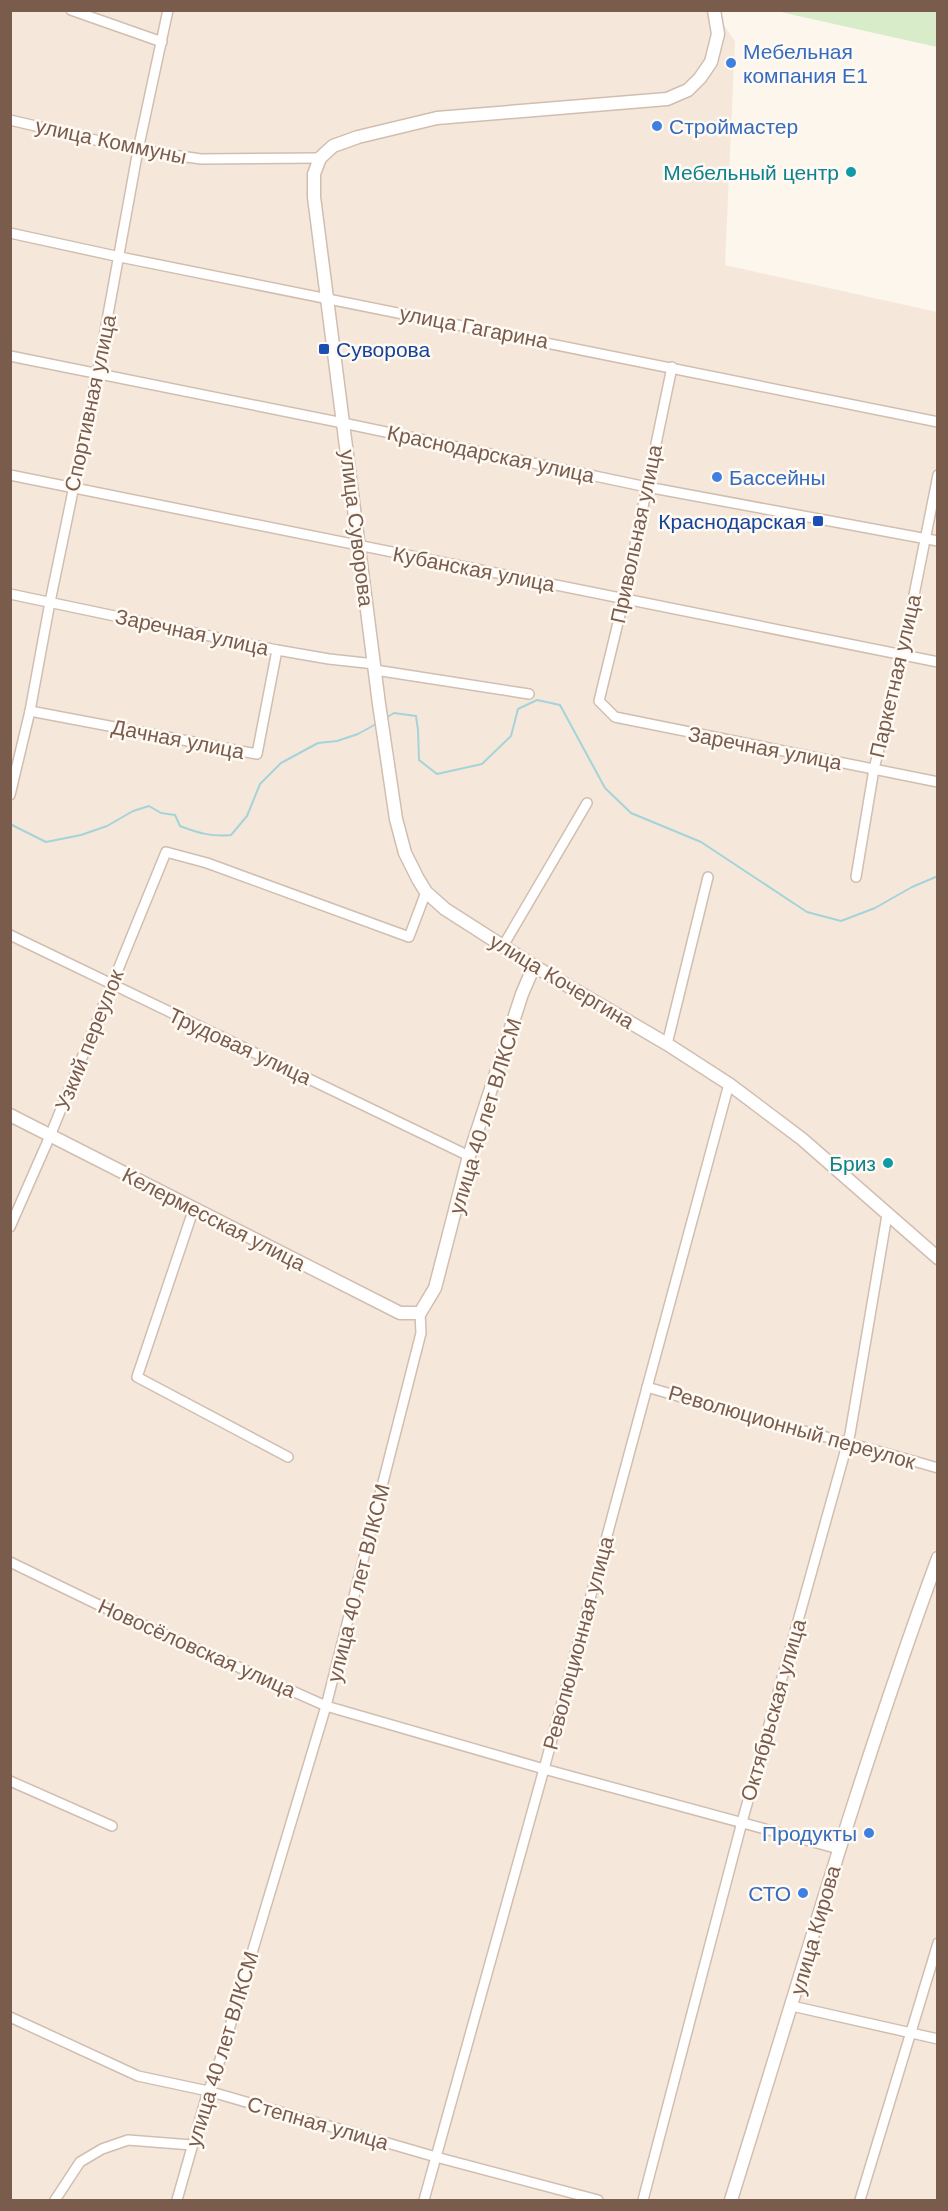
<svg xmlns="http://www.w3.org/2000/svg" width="948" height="2211" viewBox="0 0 948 2211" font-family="Helvetica,sans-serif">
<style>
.residential{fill:#f5e8da}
.green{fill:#d8ecc9}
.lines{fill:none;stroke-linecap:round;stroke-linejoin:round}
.stream{stroke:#a5d3da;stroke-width:2}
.minor-casing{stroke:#d1beb0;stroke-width:12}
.tertiary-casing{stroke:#d1beb0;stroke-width:15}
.minor{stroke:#fff;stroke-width:9}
.tertiary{stroke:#fff;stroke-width:12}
.shop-dot{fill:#3f7fe0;stroke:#fffaf3;stroke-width:2}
.culture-dot{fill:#0f9aa8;stroke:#fffaf3;stroke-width:2}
.transit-dot{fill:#1a4fb4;stroke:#fffaf3;stroke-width:2}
.labels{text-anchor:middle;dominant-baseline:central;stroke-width:5;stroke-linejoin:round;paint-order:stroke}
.shop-label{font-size:21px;fill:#366cbe;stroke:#fffaf3;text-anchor:start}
.street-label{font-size:21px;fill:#7a5c4d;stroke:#fffaf3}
.culture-label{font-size:21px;fill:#0d838f;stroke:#fffaf3;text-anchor:end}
.transit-label{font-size:21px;fill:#164399;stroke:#fffaf3;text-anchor:start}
</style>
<rect width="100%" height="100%" fill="#fdf6ec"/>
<!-- residential -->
<path class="residential" d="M 11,11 L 714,11 L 735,41 L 725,265 L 937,312 L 937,2200 L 11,2200 Z"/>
<!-- green -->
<path class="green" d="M 776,11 L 937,11 L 937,47 Z"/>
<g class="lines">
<!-- stream -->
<g class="stream">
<path d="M 386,718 L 394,713 L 416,716 L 418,730 L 419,760 L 437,774 L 482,764 L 511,736 L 518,709 L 537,700 L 560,705 L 605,788 L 631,813 L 701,842 L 807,912 L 841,921 L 875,908 L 912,887 L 938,876"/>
<path d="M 10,824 L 46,842 L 81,835 L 107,826 L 133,811 L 149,806 L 161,813 L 175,815 L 180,826 C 198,833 212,837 231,835 L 247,816 L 260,784 L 281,763 L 318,743 L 337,741 L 358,734 L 376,724"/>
</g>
<!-- minor casing -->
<g class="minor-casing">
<g id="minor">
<path d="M 71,10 L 162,42"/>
<path d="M 10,120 L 138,150 L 201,159 L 320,158"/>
<path d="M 10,233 L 120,257 L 938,422"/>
<path d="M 10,356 L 343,423 L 647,487 L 938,541"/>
<path d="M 672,367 L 624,598 L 599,701 L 615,717 L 938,782"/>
<path d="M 10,475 L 938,662"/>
<path d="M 10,594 L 277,650 L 329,659 L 375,664"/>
<path d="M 375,670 L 529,694"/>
<path d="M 30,711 L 257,754 L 277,650"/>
<path d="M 10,795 L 30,711 L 50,602 L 97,375 L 138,150 L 168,10"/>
<path d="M 856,877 L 874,769 L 902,655 L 938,475"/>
<path d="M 10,935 L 469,1156"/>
<path d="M 503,946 L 587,803"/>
<path d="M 667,1044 L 708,877"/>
<path d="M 194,1208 L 137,1377 L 288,1457"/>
<path d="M 10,1227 L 50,1136 L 166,852 L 207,863 L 409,937 L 426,892"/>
<path d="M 647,1387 C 744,1416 841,1440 938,1468"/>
<path d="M 10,1562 L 103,1607 L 326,1706 L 544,1769 L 839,1849"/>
<path d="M 10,1781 L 112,1826"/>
<path d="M 792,2006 L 938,2039"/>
<path d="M 10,2017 L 138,2076 L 208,2091 L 436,2157 L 598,2200"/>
<path d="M 55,2200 L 80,2162 L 102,2149 L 128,2140 L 192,2145"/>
<path d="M 177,2200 L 208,2091 L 216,2073 L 326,1706 L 421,1333 L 420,1313"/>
<path d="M 424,2200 L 544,1769 L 729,1084"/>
<path d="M 643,2200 L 742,1822 L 850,1434 L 887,1215"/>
<path d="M 860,2200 L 938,1943"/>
</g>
</g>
<!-- tertiary casing -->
<g class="tertiary-casing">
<g id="tertiary">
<path d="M 714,10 L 718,34 L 711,62 L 700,78 L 688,90 L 667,99 L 437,118 L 358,137 L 333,146 L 320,158 L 314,174 L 314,197 L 379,704 L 396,819 L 405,853 L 418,879 L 426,892 L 445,909 L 534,966 L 667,1044 L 729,1084 L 802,1139 L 938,1258"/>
<path d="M 10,1115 L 400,1313 L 420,1313 L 435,1288 L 469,1156 L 522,994 L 534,966"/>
<path d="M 731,2200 C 798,1986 860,1769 938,1558"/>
</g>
</g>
<!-- minor -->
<use href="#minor" class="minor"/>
<!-- tertiary -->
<use href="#tertiary" class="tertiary"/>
</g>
<!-- markers -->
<g class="shop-dot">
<circle cx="731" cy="63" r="6"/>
<circle cx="657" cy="126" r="6"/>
<circle cx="717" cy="477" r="6"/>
<circle cx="869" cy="1833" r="6"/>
<circle cx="803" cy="1893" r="6"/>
</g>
<g class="culture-dot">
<circle cx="851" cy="172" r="6"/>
<circle cx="888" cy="1163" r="6"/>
</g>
<g class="transit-dot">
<rect x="318" y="343" width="12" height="12" rx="3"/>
<rect x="812" y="515" width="12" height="12" rx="3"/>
</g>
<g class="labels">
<!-- shop labels -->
<g class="shop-label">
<text x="743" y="51">Мебельная<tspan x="743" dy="24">компания Е1</tspan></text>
<text x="669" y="126">Строймастер</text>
<text x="729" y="477">Бассейны</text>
<text x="857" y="1833" text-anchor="end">Продукты</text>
<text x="791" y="1893" text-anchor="end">СТО</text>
</g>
<!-- street labels -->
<g class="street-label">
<text transform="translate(111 141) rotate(12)">улица Коммуны</text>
<text transform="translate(474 327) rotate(11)">улица Гагарина</text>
<text transform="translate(90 403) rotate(-78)">Спортивная улица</text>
<text transform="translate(491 454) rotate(12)">Краснодарская улица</text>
<text transform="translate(357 528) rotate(83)">улица Суворова</text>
<text transform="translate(636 534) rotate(-78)">Привольная улица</text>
<text transform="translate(474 569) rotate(11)">Кубанская улица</text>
<text transform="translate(192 632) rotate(12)">Заречная улица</text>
<text transform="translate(895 676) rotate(-77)">Паркетная улица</text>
<text transform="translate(178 739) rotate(11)">Дачная улица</text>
<text transform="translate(765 748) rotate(11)">Заречная улица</text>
<text transform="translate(562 981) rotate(31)">улица Кочергина</text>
<text transform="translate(89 1040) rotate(-68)">Узкий переулок</text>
<text transform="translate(240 1046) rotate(25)">Трудовая улица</text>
<text transform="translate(485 1116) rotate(-73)">улица 40 лет ВЛКСМ</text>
<text transform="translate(214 1219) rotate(27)">Келермесская улица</text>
<text transform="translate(792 1427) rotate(16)">Революционный переулок</text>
<text transform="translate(358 1583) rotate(-76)">улица 40 лет ВЛКСМ</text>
<text transform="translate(578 1643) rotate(-75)">Революционная улица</text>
<text transform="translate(197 1648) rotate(24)">Новосёловская улица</text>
<text transform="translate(773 1710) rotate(-74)">Октябрьская улица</text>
<text transform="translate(815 1930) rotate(-74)">улица Кирова</text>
<text transform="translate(222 2049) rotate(-73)">улица 40 лет ВЛКСМ</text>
<text transform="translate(318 2123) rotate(16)">Степная улица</text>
</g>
<!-- culture labels -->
<g class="culture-label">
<text x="839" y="172">Мебельный центр</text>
<text x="876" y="1163">Бриз</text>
</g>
<!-- transit labels -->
<g class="transit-label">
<text x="336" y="349">Суворова</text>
<text x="806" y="521" text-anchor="end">Краснодарская</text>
</g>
</g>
<!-- border -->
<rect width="948" height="2211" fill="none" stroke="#7a5c4d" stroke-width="24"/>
</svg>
